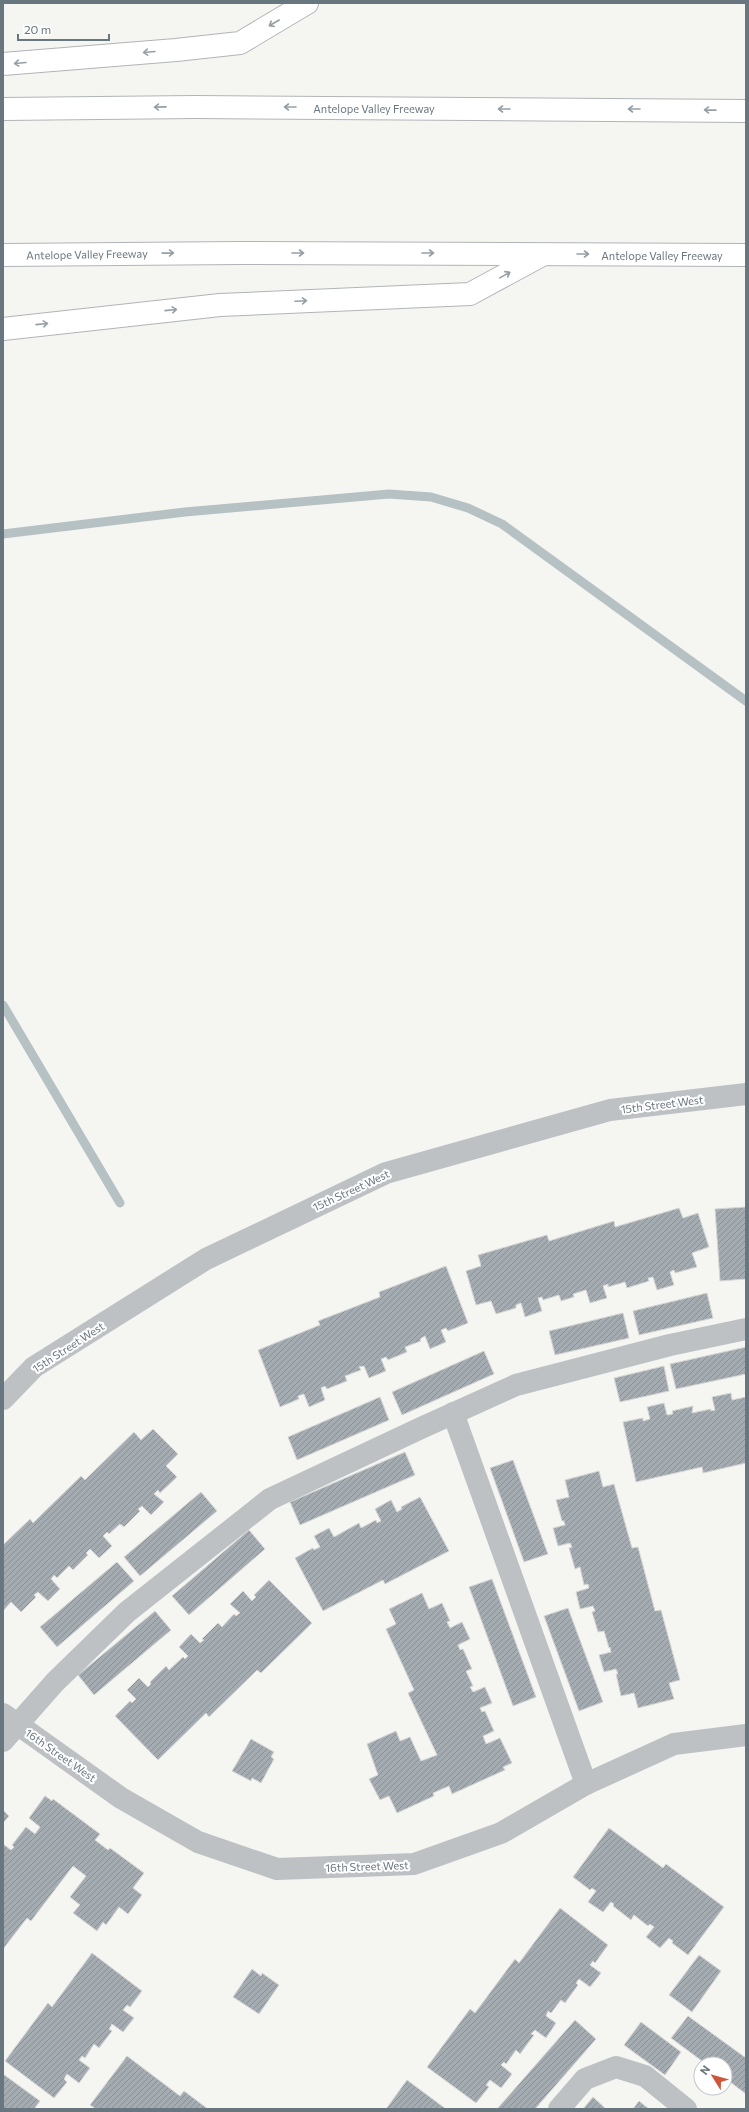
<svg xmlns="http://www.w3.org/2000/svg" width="749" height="2112" viewBox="0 0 749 2112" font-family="Commissioner,sans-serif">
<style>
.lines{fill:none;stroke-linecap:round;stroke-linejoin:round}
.stream{stroke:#b6c1c4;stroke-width:9}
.building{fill:url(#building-hatch);stroke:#d7d7d5}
.motorway-casing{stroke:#b1b4b7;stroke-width:24}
.minor{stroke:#bdc1c4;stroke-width:22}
.tertiary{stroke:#bdc1c4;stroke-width:22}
.motorway{stroke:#fff;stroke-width:22}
.oneway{stroke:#959fa6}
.labels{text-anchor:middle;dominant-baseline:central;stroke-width:4;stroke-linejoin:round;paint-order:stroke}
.street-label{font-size:11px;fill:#687680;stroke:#fff}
</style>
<defs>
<pattern id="building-hatch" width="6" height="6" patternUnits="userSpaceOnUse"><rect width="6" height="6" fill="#a5acb1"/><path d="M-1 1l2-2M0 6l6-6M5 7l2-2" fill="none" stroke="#8a9195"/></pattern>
</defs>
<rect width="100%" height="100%" fill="#f5f5f2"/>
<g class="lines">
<!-- stream -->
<g class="stream">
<path d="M 3,534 L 185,512 L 389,494 L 431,497 L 468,508 L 502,524 L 746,701"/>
<path d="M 3,1005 L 120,1203"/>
</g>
</g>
<!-- building -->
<g class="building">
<path d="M 746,1207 L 746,1279 L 720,1281 L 715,1209 Z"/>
<path d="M 679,1208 L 683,1218 L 698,1213 L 709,1247 L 692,1253 L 697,1267 L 675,1273 L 674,1270 L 670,1272 L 674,1285 L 657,1290 L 653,1277 L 648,1278 L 649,1281 L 627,1288 L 625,1282 L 608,1287 L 608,1284 L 603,1286 L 607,1298 L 590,1303 L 586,1290 L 573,1294 L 574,1297 L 561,1301 L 559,1295 L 543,1300 L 542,1297 L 538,1298 L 542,1311 L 525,1317 L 521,1303 L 516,1305 L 516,1308 L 496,1314 L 491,1301 L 476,1305 L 466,1271 L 481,1266 L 478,1255 L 547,1235 L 549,1241 L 614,1221 L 615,1227 Z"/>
<path d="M 446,1266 L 468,1323 L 448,1331 L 446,1328 L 441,1330 L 446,1342 L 430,1349 L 425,1336 L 420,1339 L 421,1341 L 405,1347 L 407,1352 L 388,1360 L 386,1357 L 381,1359 L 386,1371 L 369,1378 L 364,1366 L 359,1367 L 361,1370 L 345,1376 L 347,1381 L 327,1389 L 325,1386 L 321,1388 L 325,1400 L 309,1407 L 304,1394 L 298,1396 L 299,1399 L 280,1407 L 258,1350 L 320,1325 L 318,1321 L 380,1297 L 379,1292 Z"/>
<path d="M 707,1293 L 713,1318 L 639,1335 L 633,1311 Z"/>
<path d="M 623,1313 L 629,1338 L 555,1355 L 549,1331 Z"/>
<path d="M 746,1347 L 746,1374 L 676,1389 L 670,1364 Z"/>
<path d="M 484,1351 L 494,1374 L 402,1415 L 392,1392 Z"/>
<path d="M 664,1366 L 669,1391 L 620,1402 L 614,1378 Z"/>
<path d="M 731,1393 L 732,1400 L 746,1397 L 746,1463 L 703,1473 L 702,1467 L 636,1482 L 623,1422 L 643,1418 L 643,1421 L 650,1419 L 647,1407 L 664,1403 L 667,1415 L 673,1414 L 672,1411 L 693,1406 L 692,1413 L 711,1409 L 711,1411 L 715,1410 L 712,1397 Z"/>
<path d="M 380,1397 L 389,1420 L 297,1460 L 288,1437 Z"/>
<path d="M 153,1429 L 178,1454 L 166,1466 L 177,1477 L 160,1493 L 158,1490 L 154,1494 L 164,1502 L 151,1515 L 142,1506 L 138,1509 L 140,1511 L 124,1527 L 120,1524 L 109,1534 L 107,1532 L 103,1536 L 112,1546 L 99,1558 L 90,1549 L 86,1553 L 88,1555 L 73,1570 L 69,1566 L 57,1578 L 54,1575 L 51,1579 L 60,1589 L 48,1601 L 38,1592 L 34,1595 L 36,1597 L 21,1612 L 11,1602 L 3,1611 L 3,1545 L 30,1519 L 33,1523 L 81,1476 L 85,1480 L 134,1432 L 141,1440 Z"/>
<path d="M 405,1452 L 415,1475 L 300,1525 L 290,1502 Z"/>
<path d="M 513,1460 L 548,1554 L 524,1562 L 490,1468 Z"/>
<path d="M 599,1471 L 603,1487 L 614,1484 L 632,1548 L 638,1547 L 655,1611 L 661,1610 L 680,1680 L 669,1683 L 674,1699 L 638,1708 L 634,1693 L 621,1696 L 616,1674 L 618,1674 L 616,1669 L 604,1672 L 599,1655 L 611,1652 L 610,1647 L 609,1648 L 604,1631 L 598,1632 L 592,1612 L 595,1611 L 593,1606 L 580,1609 L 576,1592 L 589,1588 L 588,1584 L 584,1585 L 580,1567 L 575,1569 L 569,1548 L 572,1547 L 570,1543 L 558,1546 L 553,1528 L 565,1525 L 564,1521 L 562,1521 L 556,1500 L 569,1497 L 565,1480 Z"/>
<path d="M 201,1492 L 217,1511 L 140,1576 L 124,1557 Z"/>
<path d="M 420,1497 L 449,1551 L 385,1584 L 383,1580 L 323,1611 L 295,1558 L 313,1548 L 314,1550 L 320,1547 L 314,1536 L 329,1528 L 334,1537 L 359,1523 L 361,1528 L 376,1520 L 377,1523 L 381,1521 L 375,1509 L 391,1500 L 397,1512 L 402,1509 L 401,1507 Z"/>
<path d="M 249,1530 L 265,1549 L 189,1615 L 172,1596 Z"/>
<path d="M 117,1562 L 134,1581 L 57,1647 L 40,1627 Z"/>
<path d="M 492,1579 L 536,1697 L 513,1706 L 469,1587 Z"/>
<path d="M 269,1580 L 312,1623 L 261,1673 L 257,1670 L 209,1717 L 206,1713 L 158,1760 L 115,1716 L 130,1701 L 132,1703 L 136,1699 L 127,1690 L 139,1678 L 148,1687 L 151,1684 L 150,1682 L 166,1666 L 169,1670 L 183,1657 L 185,1659 L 188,1656 L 179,1647 L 191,1634 L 200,1643 L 204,1640 L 202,1639 L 218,1623 L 222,1627 L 234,1614 L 236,1616 L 240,1613 L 230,1604 L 243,1591 L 252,1601 L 256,1597 L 254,1595 Z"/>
<path d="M 422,1593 L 429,1609 L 442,1603 L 450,1621 L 447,1622 L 450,1628 L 462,1622 L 470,1639 L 458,1645 L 460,1650 L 463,1649 L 472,1669 L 466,1671 L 473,1686 L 470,1687 L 473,1692 L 485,1687 L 492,1703 L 480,1708 L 482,1712 L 485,1711 L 494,1731 L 483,1736 L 486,1744 L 500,1738 L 512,1763 L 503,1767 L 505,1770 L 452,1794 L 449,1786 L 433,1793 L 434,1796 L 397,1813 L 389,1796 L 380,1800 L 369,1779 L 378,1775 L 367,1744 L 396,1731 L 400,1741 L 410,1737 L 421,1761 L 437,1755 L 408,1693 L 414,1690 L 386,1629 L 396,1624 L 389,1609 Z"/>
<path d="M 568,1608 L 603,1702 L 579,1711 L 544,1616 Z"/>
<path d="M 155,1611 L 171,1630 L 94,1695 L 78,1675 Z"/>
<path d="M 251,1739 L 274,1752 L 271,1757 L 274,1759 L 261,1783 L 252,1778 L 251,1781 L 232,1771 Z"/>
<path d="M 45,1796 L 52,1801 L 53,1799 L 100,1834 L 95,1840 L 108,1850 L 110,1848 L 144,1873 L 133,1888 L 142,1895 L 128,1914 L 119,1907 L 106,1925 L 103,1922 L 97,1931 L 73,1913 L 80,1905 L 70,1897 L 86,1876 L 73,1866 L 31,1921 L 27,1918 L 3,1949 L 3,1844 L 11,1850 L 14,1847 L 12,1845 L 26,1827 L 35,1834 L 40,1827 L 29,1818 Z"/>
<path d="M 3,1810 L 9,1816 L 3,1823 Z"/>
<path d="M 609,1828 L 663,1868 L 666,1864 L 724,1907 L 688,1955 L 672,1943 L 673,1941 L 669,1938 L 660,1948 L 646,1937 L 654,1927 L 650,1924 L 648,1926 L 634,1915 L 631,1920 L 613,1906 L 614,1904 L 611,1902 L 603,1912 L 588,1902 L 596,1891 L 592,1888 L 590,1890 L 573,1877 Z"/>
<path d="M 560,1908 L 608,1945 L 595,1963 L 593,1961 L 590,1965 L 601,1973 L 590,1987 L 579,1979 L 576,1983 L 578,1985 L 565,2003 L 561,2000 L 551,2013 L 548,2011 L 546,2016 L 556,2023 L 546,2038 L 535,2030 L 531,2034 L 534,2035 L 520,2054 L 516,2050 L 506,2064 L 504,2062 L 501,2065 L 512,2074 L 501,2088 L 490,2080 L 486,2085 L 489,2087 L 476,2103 L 427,2067 L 470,2009 L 475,2013 L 515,1959 L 519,1963 Z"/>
<path d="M 92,1953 L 142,1991 L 130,2007 L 127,2005 L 123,2010 L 134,2018 L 123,2032 L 112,2024 L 109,2029 L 112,2031 L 99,2048 L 94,2044 L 85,2058 L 82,2056 L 79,2060 L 90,2068 L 79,2083 L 67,2074 L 64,2079 L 67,2082 L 54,2098 L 5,2061 L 48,2003 L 52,2007 Z"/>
<path d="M 699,1955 L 721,1971 L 692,2012 L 669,1995 Z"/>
<path d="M 252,1969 L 261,1976 L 262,1973 L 279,1985 L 259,2014 L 233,1997 Z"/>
<path d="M 688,2016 L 746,2058 L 746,2094 L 725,2078 L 725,2064 L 706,2064 L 671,2038 Z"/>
<path d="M 575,2020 L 596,2039 L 535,2109 L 497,2109 Z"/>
<path d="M 641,2022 L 681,2052 L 665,2075 L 624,2045 Z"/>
<path d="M 127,2056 L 180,2096 L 184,2091 L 208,2109 L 96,2109 L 90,2105 Z"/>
<path d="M 3,2074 L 40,2101 L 34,2109 L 3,2109 Z"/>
<path d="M 407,2080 L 446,2109 L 386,2109 Z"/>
<path d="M 593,2097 L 606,2109 L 583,2109 Z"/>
<path d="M 639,2101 L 649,2109 L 633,2109 Z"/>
</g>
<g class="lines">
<!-- motorway casing -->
<g class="motorway-casing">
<g id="motorway">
<path d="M 3,64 L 176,50 L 240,43 L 307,3"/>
<path d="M 3,109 L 195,107 L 746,111"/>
<path d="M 3,255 L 239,253 L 746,255"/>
<path d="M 3,329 L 220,305 L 470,294 L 542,255"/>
</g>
</g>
<!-- minor -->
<g class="minor">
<path d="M 453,1413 L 586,1784"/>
<path d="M 3,1714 L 121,1798 L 198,1842 L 277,1869 L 414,1864 L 501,1833 L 586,1784 L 674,1744 L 746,1735"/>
<path d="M 3,1741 L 55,1682 L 127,1612 L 270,1499 L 421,1428 L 516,1385 L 670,1345 L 746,1329"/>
<path d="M 559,2109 L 585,2079 L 616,2067 L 645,2076 L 686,2109"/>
</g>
<!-- tertiary -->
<path class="tertiary" d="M 3,1399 L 34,1367 L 206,1259 L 386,1173 L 610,1110 L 746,1094"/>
<!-- motorway -->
<use href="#motorway" class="motorway"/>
</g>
<!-- one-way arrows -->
<defs><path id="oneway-shaft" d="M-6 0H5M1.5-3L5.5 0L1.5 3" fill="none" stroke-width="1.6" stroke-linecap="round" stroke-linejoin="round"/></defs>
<g class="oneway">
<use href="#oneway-shaft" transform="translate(274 23) rotate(150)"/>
<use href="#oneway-shaft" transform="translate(149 52) rotate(175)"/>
<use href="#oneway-shaft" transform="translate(20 63) rotate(175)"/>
<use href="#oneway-shaft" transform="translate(160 107) rotate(179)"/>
<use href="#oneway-shaft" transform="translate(290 107) rotate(-180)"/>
<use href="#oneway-shaft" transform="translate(504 109) rotate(-180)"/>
<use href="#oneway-shaft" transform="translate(634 109) rotate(-180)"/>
<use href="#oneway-shaft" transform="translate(710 110) rotate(-179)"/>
<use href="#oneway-shaft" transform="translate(168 253) rotate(-1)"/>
<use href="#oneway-shaft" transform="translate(298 253)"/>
<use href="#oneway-shaft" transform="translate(428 253)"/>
<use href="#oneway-shaft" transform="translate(583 254)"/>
<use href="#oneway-shaft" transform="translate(505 275) rotate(-29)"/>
<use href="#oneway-shaft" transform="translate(301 301) rotate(-3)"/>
<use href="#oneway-shaft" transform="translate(171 310) rotate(-6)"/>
<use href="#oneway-shaft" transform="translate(42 324) rotate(-6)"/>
</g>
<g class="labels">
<!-- street labels -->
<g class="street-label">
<text x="374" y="108">Antelope Valley Freeway</text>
<text transform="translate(87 254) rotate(-1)">Antelope Valley Freeway</text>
<text x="662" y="255">Antelope Valley Freeway</text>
<text transform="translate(662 1104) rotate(-7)">15th Street West</text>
<text transform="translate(351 1190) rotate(-25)">15th Street West</text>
<text transform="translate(68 1347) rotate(-33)">15th Street West</text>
<text transform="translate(61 1755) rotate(35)">16th Street West</text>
<text transform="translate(367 1866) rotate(-2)">16th Street West</text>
</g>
</g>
<!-- border -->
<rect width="749" height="2112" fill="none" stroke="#687680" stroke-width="8"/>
<!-- north arrow -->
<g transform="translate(713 2076) rotate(307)"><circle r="19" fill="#ffffff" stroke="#c3c8cc"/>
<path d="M0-3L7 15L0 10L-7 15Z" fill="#ce563a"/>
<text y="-6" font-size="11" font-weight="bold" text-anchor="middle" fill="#687680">N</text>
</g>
<!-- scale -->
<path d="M18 34v6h91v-6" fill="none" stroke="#687680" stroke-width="2"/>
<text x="24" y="34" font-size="12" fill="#687680" stroke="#ffffff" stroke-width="3" paint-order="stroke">20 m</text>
</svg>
